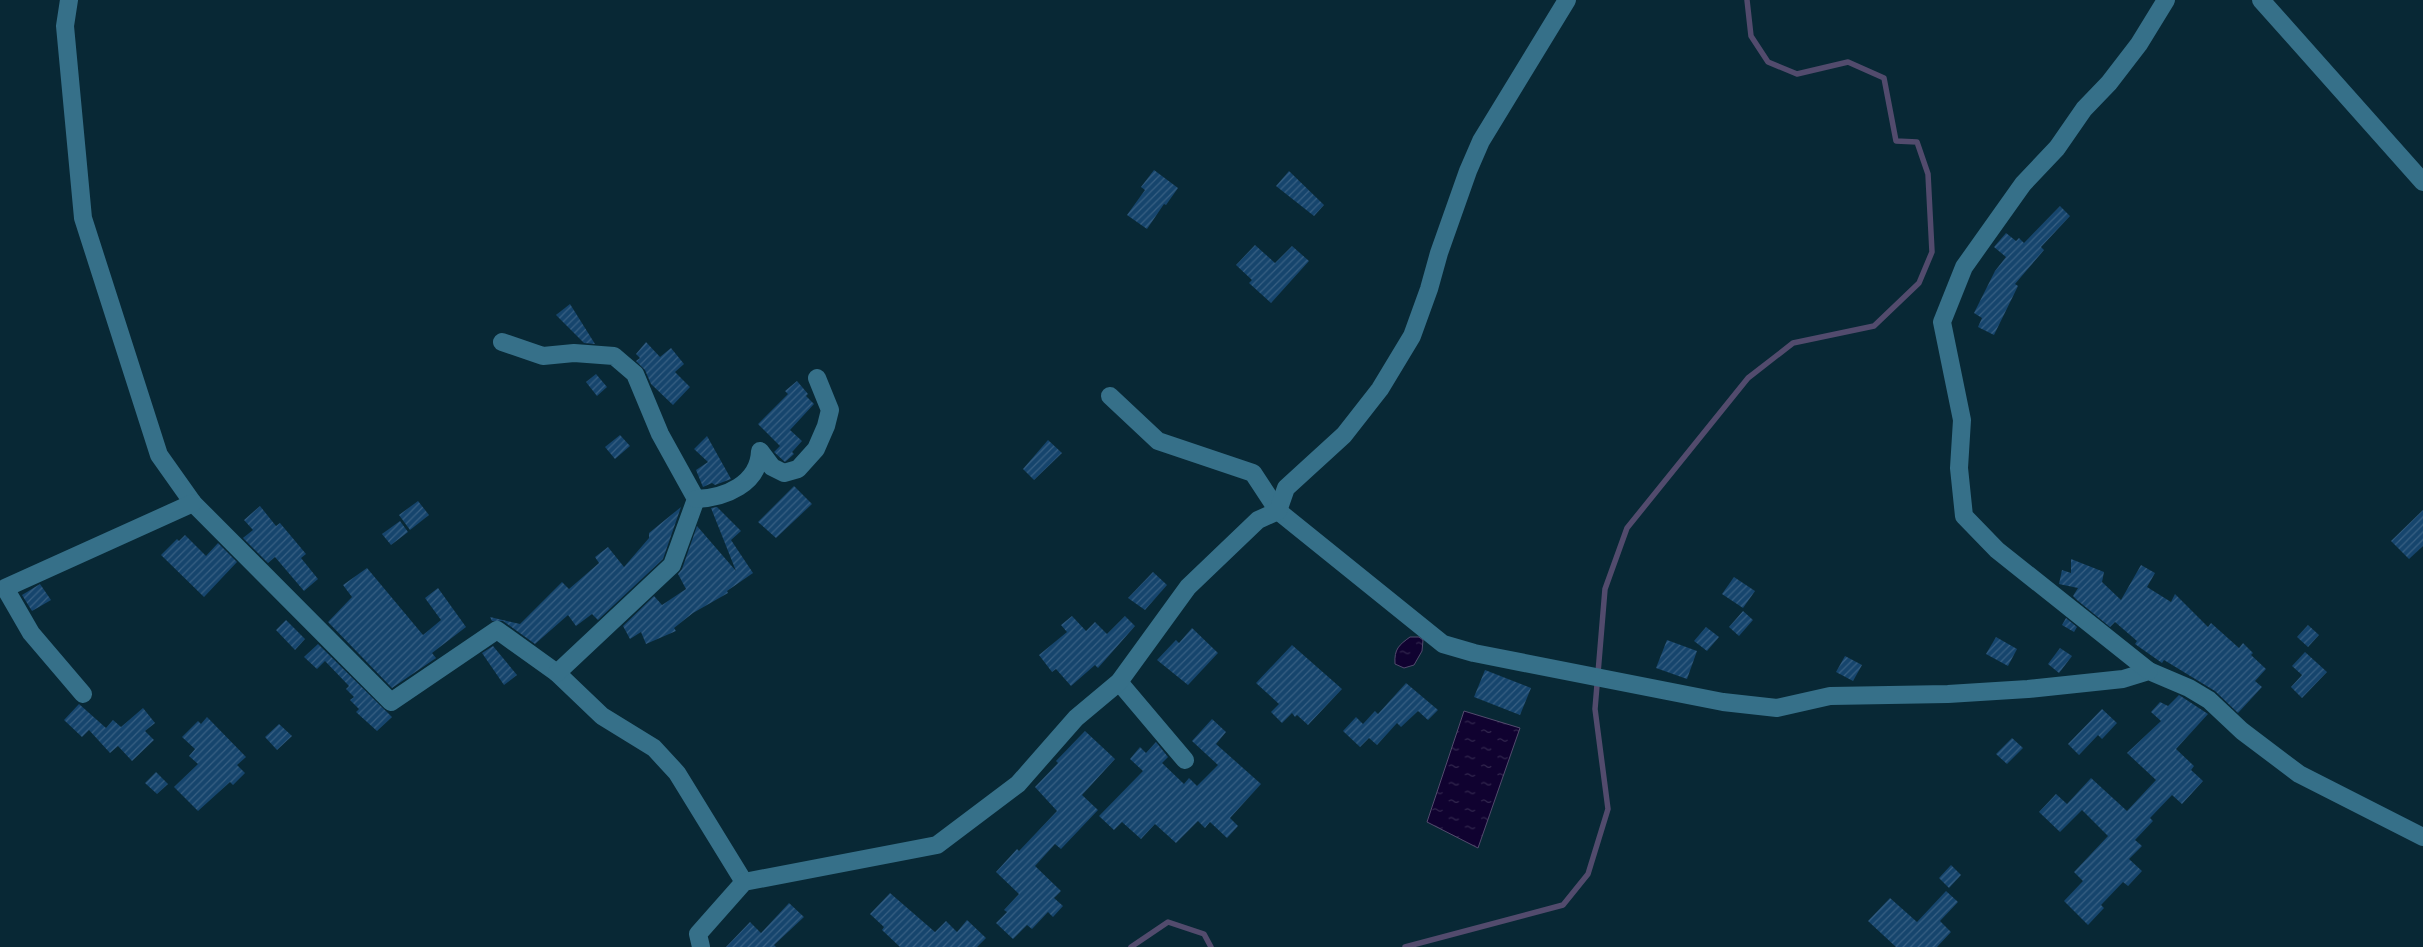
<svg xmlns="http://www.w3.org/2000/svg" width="2423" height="947" viewBox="0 0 2423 947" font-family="'DM Sans',sans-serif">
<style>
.water{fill:url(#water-ripples);stroke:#524b6d}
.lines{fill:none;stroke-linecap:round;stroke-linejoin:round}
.stream{stroke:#524b6d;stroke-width:5.5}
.building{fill:url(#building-hatch)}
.street{stroke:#367089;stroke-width:18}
</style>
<defs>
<pattern id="water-ripples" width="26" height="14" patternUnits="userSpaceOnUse" patternTransform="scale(1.25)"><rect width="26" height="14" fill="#100230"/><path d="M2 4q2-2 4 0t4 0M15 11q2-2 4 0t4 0" fill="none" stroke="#33284f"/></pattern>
<pattern id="building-hatch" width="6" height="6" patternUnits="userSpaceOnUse" patternTransform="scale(1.25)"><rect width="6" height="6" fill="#16456d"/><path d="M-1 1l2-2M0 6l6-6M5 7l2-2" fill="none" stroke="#386083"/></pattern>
</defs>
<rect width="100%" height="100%" fill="#082835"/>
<!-- water -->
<g class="water">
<path d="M 1410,637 L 1419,637 L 1423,640 L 1422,651 L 1414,665 L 1404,668 L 1395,664 C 1394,649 1399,645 1410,637 Z"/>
<path d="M 1464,711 L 1520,728 L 1478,848 L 1427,822 Z"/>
</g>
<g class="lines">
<!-- stream -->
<g class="stream">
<path d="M 1131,947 L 1168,922 L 1204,934 L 1211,947"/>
<path d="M 1405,947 L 1563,905 L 1588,874 L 1608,809 L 1595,709 L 1605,589 L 1627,528 L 1748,378 L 1793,343 L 1874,326 L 1919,283 L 1932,252 L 1928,174 L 1917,142 L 1896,141 L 1884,78 L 1848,62 L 1797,74 L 1768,62 L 1751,36 L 1747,0"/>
</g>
</g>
<!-- building -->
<g class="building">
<path d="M 1154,170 L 1178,188 L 1166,205 L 1164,204 L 1147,229 L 1127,215 L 1145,190 L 1141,187 Z"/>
<path d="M 1289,171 L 1324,205 L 1314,216 L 1276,186 Z"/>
<path d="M 2060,206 L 2070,216 L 2041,247 L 2044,250 L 2015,284 L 2018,286 L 1994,335 L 1978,327 L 1982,318 L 1974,313 L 1995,271 L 2006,257 L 1994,247 L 2006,233 L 2016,241 L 2019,238 L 2024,243 Z"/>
<path d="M 1255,245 L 1275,263 L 1292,246 L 1309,261 L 1271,303 L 1249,283 L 1252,280 L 1236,265 Z"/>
<path d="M 570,304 L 595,344 L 584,343 L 556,315 Z"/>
<path d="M 646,342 L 660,357 L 671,348 L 684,364 L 675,372 L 690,387 L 673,405 L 651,384 L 645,370 L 636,361 L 640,358 L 636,354 Z"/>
<path d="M 596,374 L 607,387 L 597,396 L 586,382 Z"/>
<path d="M 797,381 L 808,394 L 806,396 L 814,404 L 790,430 L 802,441 L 792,452 L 794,454 L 785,462 L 774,452 L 780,446 L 758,424 L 788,394 L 785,391 Z"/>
<path d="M 620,435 L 630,446 L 615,459 L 605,447 Z"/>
<path d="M 707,436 L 731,479 L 715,485 L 712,483 L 703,487 L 696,470 L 708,462 L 694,449 Z"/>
<path d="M 1048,440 L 1062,453 L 1034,480 L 1023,469 Z"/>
<path d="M 794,486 L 812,504 L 776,538 L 758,522 Z"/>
<path d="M 418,501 L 429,515 L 410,530 L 399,515 Z"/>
<path d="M 260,506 L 276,526 L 280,523 L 306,554 L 301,558 L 318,579 L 304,591 L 275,557 L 268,563 L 243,538 L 253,530 L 244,520 Z"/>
<path d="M 681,507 L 663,559 L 598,620 L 592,614 L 576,626 L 568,615 L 535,644 L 503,621 L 492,621 L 490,617 L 520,624 L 562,582 L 569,589 L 599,563 L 595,557 L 608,547 L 624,567 L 649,538 L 649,533 Z"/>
<path d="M 717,507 L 741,531 L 731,540 L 753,573 L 727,591 L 728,593 L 693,613 L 674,628 L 676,631 L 646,644 L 641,632 L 630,639 L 623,626 L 654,596 L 662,605 L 686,589 L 678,574 L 682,569 L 697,526 L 736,571 L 711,508 Z"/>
<path d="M 2423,510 L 2423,546 L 2409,559 L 2391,541 Z"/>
<path d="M 400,521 L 408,532 L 391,545 L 382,534 Z"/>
<path d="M 185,535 L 206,556 L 218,543 L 237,562 L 204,597 L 161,555 L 177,539 L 179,541 Z"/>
<path d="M 2071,559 L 2104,572 L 2102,582 L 2121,600 L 2141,565 L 2155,573 L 2147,587 L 2171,602 L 2175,594 L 2208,627 L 2211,623 L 2239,648 L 2243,643 L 2253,653 L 2251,655 L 2266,669 L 2255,681 L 2262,687 L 2238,713 L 2215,691 L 2164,660 L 2162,663 L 2135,644 L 2137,641 L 2115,622 L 2110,627 L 2077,600 L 2073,596 L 2078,588 L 2059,584 L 2062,570 L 2071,573 Z"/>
<path d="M 367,568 L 423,635 L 441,620 L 425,598 L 438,588 L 466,627 L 432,653 L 436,658 L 392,688 L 328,622 L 352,597 L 343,585 Z"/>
<path d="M 1153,572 L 1167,585 L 1145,610 L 1128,598 Z"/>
<path d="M 1734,577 L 1755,591 L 1743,608 L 1722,594 Z"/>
<path d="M 40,584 L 51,600 L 32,611 L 22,595 Z"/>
<path d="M 1743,611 L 1753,620 L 1739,636 L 1729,627 Z"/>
<path d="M 1072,616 L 1086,631 L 1095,622 L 1107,634 L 1125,616 L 1135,626 L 1098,668 L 1095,665 L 1071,686 L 1056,669 L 1052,672 L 1039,655 L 1067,632 L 1061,625 Z"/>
<path d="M 2066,618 L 2077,627 L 2074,632 L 2062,625 Z"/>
<path d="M 286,620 L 305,639 L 295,650 L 276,630 Z"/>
<path d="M 2308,625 L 2319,635 L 2308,647 L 2297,637 Z"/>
<path d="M 1706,627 L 1719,637 L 1707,651 L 1694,641 Z"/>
<path d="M 1192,628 L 1218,653 L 1188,685 L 1157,660 L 1176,640 L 1179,643 Z"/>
<path d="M 1996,637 L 2017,649 L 2008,666 L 1986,654 Z"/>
<path d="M 1667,640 L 1697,651 L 1687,679 L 1656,668 Z"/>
<path d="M 318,644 L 392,717 L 377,731 L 356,712 L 359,709 L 350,700 L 354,697 L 346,689 L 349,686 L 325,661 L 317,669 L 304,657 Z"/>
<path d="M 1292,645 L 1342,689 L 1308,725 L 1297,715 L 1295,717 L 1292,713 L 1282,723 L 1271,712 L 1279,704 L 1256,683 Z"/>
<path d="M 493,646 L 517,675 L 504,685 L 482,653 Z"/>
<path d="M 2060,648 L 2072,656 L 2059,673 L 2048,664 Z"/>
<path d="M 2305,652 L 2327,672 L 2302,698 L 2291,687 L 2302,675 L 2292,666 Z"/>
<path d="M 1845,656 L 1862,665 L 1853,681 L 1836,672 Z"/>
<path d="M 1485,670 L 1531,688 L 1520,715 L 1474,697 Z"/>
<path d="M 1406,683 L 1438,710 L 1428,720 L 1418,711 L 1401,727 L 1397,723 L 1377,745 L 1369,738 L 1360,747 L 1343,731 L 1356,717 L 1363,724 L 1375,711 L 1378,714 Z"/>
<path d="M 2179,695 L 2208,714 L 2176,749 L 2194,766 L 2191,770 L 2203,781 L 2182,804 L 2172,795 L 2150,818 L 2153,821 L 2135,840 L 2142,846 L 2129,859 L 2142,871 L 2128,886 L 2123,882 L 2101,905 L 2104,908 L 2088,925 L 2064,901 L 2083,881 L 2074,872 L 2108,836 L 2082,810 L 2060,832 L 2039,812 L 2056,794 L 2067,804 L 2091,778 L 2127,811 L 2156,780 L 2127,753 L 2161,721 L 2151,712 L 2160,702 L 2168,706 Z"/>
<path d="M 79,704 L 106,728 L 113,720 L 121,727 L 143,708 L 155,723 L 145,731 L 154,740 L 132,761 L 118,746 L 110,753 L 89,730 L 82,737 L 64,720 Z"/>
<path d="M 2102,709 L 2117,723 L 2102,739 L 2098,735 L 2079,755 L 2068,744 Z"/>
<path d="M 207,717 L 246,757 L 237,765 L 245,773 L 233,785 L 230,782 L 198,811 L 174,787 L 198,764 L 189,756 L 195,749 L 182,737 L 198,721 L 201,724 Z"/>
<path d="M 1212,719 L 1226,732 L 1216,744 L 1261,784 L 1230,818 L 1238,826 L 1227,838 L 1210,822 L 1205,828 L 1198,821 L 1176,843 L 1155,824 L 1141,839 L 1122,822 L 1114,830 L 1099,816 L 1143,771 L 1130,759 L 1140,747 L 1146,753 L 1156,742 L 1168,757 L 1162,763 L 1184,784 L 1189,778 L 1197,786 L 1218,765 L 1192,741 Z"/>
<path d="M 279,724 L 292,736 L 277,750 L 265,737 Z"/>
<path d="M 1085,731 L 1115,759 L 1082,795 L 1098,810 L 1061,849 L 1055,844 L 1035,866 L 1061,891 L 1054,898 L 1063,906 L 1053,917 L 1048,912 L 1032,929 L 1027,925 L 1013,939 L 996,923 L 1007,912 L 1004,910 L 1019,894 L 996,872 L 1017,849 L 1019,851 L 1057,811 L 1035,787 L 1058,763 L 1056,761 Z"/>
<path d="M 2012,738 L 2023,748 L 2007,764 L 1996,754 Z"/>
<path d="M 156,772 L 168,784 L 157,794 L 145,783 Z"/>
<path d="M 1951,865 L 1961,875 L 1949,888 L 1939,878 Z"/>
<path d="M 1946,891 L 1958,902 L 1940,921 L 1951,932 L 1937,947 L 1896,947 L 1868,921 L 1890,898 L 1917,922 Z"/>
<path d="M 890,893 L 935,932 L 946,921 L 957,932 L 967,920 L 986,938 L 977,947 L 900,947 L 882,930 L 884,927 L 870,914 Z"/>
<path d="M 789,903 L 804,917 L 774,945 L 776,947 L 726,947 L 750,922 L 761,933 Z"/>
</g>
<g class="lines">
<!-- street -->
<g class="street">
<path d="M 69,0 L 65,26 L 83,218 L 159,455 L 193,503 L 391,702 L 497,630 L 557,673 L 602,716 L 654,748 L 677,773 L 744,882"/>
<path d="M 2261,0 L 2423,182"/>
<path d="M 502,342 L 543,356 L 574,353 L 614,356 L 635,374 L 660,434 L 696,499 L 672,565 L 557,673"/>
<path d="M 1110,396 L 1158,441 L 1253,473 L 1278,511 L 1443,644 L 1474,653 L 1723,702 L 1777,708 L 1830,696 L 1948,694 L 2028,689 L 2123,679 L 2149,671 L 2189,688 L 2209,700 L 2242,731 L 2299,774 L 2423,837"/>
<path d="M 696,499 C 725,498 759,484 760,451 L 772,467 L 784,473 L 798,469 L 816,449 L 826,426 L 830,410 L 817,378"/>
<path d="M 2149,671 L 1997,550 L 1964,516 L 1959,468 L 1962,420 L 1942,322 L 1964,267 L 2023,184 L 2057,148 L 2084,109 L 2109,83 L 2139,44 L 2166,0"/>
<path d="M 1119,682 L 1185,760"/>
<path d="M 83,694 L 31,633 L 5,588 L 193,503"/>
<path d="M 701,947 L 698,934 L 744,882 L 937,845 L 1018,784 L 1076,718 L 1119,682 L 1188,587 L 1258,520 L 1278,511 L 1286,488 L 1344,435 L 1380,389 L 1412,336 L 1429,289 L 1439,253 L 1468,171 L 1481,141 L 1567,0"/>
</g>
</g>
</svg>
